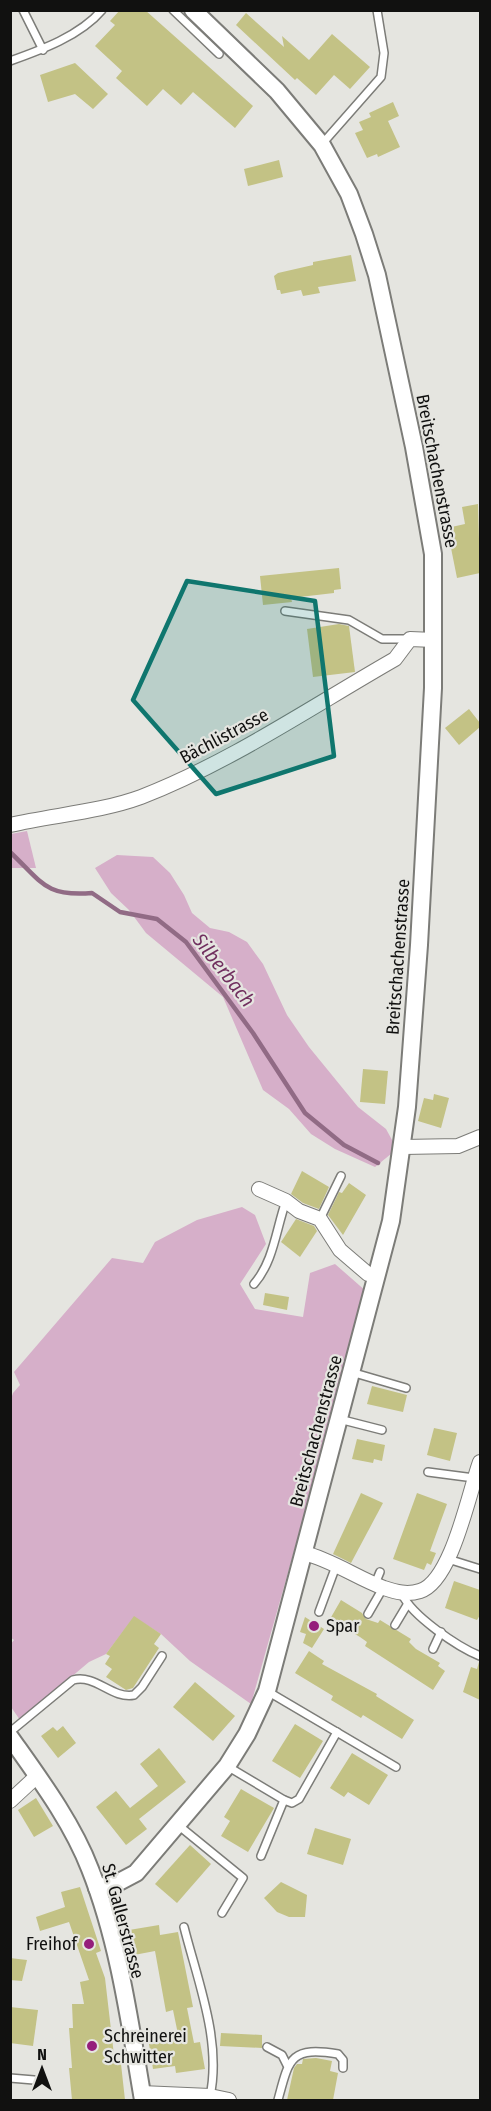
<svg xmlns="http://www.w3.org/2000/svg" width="491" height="2111" viewBox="0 0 491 2111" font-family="'Fira Sans Condensed',sans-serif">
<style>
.green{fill:#d6afc9}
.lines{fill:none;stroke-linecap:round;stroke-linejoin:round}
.stream{stroke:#916b85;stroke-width:4.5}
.building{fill:#c3c285}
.service-casing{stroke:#7c7c78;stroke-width:10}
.minor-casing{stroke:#7c7c78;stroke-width:16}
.tertiary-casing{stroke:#7c7c78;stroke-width:20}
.service{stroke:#fff;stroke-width:7}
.minor{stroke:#fff;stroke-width:14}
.tertiary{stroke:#fff;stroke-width:16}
.marked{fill:#0f766e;fill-opacity:0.2;stroke:#0f766e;stroke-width:4.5;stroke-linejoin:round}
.poi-dot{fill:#951e7b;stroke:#e5e5e0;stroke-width:2}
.labels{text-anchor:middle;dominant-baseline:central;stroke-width:4.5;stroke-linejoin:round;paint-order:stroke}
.street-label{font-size:18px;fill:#111110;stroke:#e5e5e0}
.poi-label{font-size:18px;fill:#111110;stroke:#e5e5e0;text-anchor:start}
.water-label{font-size:20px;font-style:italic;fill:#71305f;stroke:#e5e5e0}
</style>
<rect width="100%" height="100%" fill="#e5e5e0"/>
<!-- green -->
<g class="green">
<path d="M 27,831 L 36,868 L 11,868 L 11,834 Z"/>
<path d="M 117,855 L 153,857 L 170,873 L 184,895 L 192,913 L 210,928 L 229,932 L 247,942 L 263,964 L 287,1015 L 309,1047 L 358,1107 L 386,1129 L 397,1149 L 375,1167 L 335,1149 L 311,1134 L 289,1109 L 263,1090 L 223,997 L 146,933 L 129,910 L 111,893 L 95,868 Z"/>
<path d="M 242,1207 L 255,1215 L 266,1244 L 240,1284 L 255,1309 L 303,1317 L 310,1273 L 335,1264 L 367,1292 L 251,1704 L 190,1661 L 161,1634 L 134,1617 L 106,1654 L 89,1662 L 20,1720 L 11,1707 L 10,1645 L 14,1640 L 10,1637 L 10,1402 L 13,1393 L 20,1385 L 14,1372 L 112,1258 L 143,1263 L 155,1242 L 197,1220 Z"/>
</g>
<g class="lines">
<!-- stream -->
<path class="stream" d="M 10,852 C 42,882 45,897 92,893 L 120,912 L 157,919 L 186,942 L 253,1033 L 305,1113 L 344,1145 L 378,1163"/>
</g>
<!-- building -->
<g class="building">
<path d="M 120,10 L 145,10 L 253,106 L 235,128 L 193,92 L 181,105 L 163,89 L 147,106 L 116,78 L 122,71 L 95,46 L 115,25 L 110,21 Z"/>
<path d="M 246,13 L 284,47 L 282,36 L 309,60 L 332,34 L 370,67 L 350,89 L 334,75 L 316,95 L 297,78 L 295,80 L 236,25 Z"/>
<path d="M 75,63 L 108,94 L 93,109 L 75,94 L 48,102 L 40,75 Z"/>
<path d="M 393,102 L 399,116 L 388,121 L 400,147 L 378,157 L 377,154 L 367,158 L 355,133 L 363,130 L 359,122 L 371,117 L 369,113 Z"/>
<path d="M 279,160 L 283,177 L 248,186 L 244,169 Z"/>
<path d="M 351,255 L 356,281 L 318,287 L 320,293 L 303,296 L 301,290 L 281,294 L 280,290 L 277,290 L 274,276 L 278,273 L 313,265 L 313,262 Z"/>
<path d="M 478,504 L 480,573 L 457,578 L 447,528 L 465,524 L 462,507 Z"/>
<path d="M 339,568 L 341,589 L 334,590 L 334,593 L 291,598 L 292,602 L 263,605 L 260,576 Z"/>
<path d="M 339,624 L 349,626 L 355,672 L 313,677 L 307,629 Z"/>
<path d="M 469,709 L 480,723 L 480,727 L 459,745 L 445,728 Z"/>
<path d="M 363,1069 L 388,1071 L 385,1104 L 360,1102 Z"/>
<path d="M 434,1094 L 449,1098 L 441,1128 L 418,1121 L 424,1098 L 433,1100 Z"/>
<path d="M 302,1171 L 329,1187 L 319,1209 L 303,1203 L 291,1194 Z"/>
<path d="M 349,1183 L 366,1195 L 343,1235 L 328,1215 L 339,1192 L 342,1193 Z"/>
<path d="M 296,1219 L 314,1226 L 317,1231 L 300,1257 L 281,1242 Z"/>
<path d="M 265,1293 L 289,1297 L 287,1310 L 263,1305 Z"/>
<path d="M 372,1386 L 407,1395 L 403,1412 L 367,1404 Z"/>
<path d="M 434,1428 L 457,1433 L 450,1461 L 427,1455 Z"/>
<path d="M 357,1439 L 385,1445 L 382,1461 L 374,1459 L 373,1463 L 352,1459 Z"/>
<path d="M 361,1493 L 383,1503 L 351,1563 L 333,1554 Z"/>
<path d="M 417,1493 L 447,1504 L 430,1551 L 436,1553 L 431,1565 L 427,1563 L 424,1570 L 393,1559 Z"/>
<path d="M 454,1581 L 480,1590 L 480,1615 L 477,1620 L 445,1608 Z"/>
<path d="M 341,1600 L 362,1613 L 366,1619 L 378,1623 L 380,1620 L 411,1639 L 409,1642 L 416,1649 L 440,1663 L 438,1666 L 445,1671 L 433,1690 L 365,1646 L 367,1642 L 360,1637 L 330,1619 Z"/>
<path d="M 134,1616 L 161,1634 L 154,1644 L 159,1648 L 133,1688 L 126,1690 L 106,1677 L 112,1669 L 105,1664 L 110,1656 L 106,1654 Z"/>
<path d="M 305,1617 L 324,1629 L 312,1648 L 303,1643 L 306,1634 L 300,1632 Z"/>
<path d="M 309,1651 L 324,1661 L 322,1664 L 377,1694 L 376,1696 L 414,1720 L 402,1739 L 363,1715 L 361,1718 L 331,1700 L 333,1696 L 295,1673 Z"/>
<path d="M 479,1662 L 480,1662 L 480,1700 L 463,1692 L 471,1667 L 477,1669 Z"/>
<path d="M 195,1682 L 235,1716 L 213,1741 L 173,1707 Z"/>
<path d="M 295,1724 L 323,1741 L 300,1778 L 272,1761 Z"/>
<path d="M 63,1726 L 76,1743 L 58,1758 L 41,1736 L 53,1727 L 57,1731 Z"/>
<path d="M 159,1748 L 186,1782 L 139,1819 L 147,1829 L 126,1845 L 96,1807 L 116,1791 L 130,1808 L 158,1786 L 140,1764 Z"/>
<path d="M 352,1753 L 388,1775 L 369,1805 L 348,1792 L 344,1797 L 330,1788 Z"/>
<path d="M 241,1789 L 274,1808 L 248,1852 L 221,1836 L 230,1821 L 224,1817 Z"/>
<path d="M 36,1798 L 53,1826 L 34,1837 L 18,1810 Z"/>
<path d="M 315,1828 L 351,1839 L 343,1865 L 307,1854 Z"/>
<path d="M 190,1845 L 211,1864 L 177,1903 L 155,1884 Z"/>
<path d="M 281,1882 L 307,1895 L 305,1917 L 289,1917 L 277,1912 L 264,1898 Z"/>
<path d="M 80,1887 L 101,1951 L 96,1953 L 105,1978 L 115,2064 L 121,2064 L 125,2100 L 72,2100 L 69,2068 L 72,2068 L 69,2028 L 73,2028 L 72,2004 L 84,2004 L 80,1982 L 89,1980 L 69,1922 L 40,1931 L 36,1917 L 65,1907 L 61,1892 Z"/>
<path d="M 159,1925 L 160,1935 L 178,1932 L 193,2007 L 187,2008 L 194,2043 L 200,2042 L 205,2069 L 176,2073 L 175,2066 L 153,2069 L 149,2044 L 179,2039 L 173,2010 L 166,2012 L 155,1951 L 134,1955 L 129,1930 Z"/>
<path d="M 10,1958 L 27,1960 L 22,1981 L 10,1980 Z"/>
<path d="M 10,2007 L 38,2010 L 33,2046 L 10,2043 Z"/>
<path d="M 221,2033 L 262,2035 L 262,2048 L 220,2046 Z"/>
<path d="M 316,2058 L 332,2061 L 330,2071 L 338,2073 L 333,2100 L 287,2100 L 294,2068 L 297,2064 L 302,2064 L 303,2059 Z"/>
</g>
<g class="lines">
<!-- service casing -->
<g class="service-casing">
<g id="service">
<path d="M 23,10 L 43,50"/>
<path d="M 173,10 L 219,54"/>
<path d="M 10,61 C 41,50 80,36 102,10"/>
<path d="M 322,144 L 381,77 L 384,53 L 377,10"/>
<path d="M 285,611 L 349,620 L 382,639 L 409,639"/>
<path d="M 320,1219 L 341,1176"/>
<path d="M 254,1284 C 274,1261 276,1229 286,1201"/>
<path d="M 351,1372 L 406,1388"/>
<path d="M 339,1419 L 382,1430"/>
<path d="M 428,1472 L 474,1478"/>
<path d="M 448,1559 L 480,1569"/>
<path d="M 375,1584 L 380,1572"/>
<path d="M 402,1594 C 412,1616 458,1647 480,1656"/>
<path d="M 319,1612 L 336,1566"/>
<path d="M 368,1614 L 383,1588"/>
<path d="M 395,1625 L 407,1605"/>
<path d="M 433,1649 L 441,1632"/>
<path d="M 267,1691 L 396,1767"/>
<path d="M 10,1732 L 73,1680 C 96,1674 111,1699 134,1695 L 142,1687 L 162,1656"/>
<path d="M 227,1766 L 284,1800 L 261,1856"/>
<path d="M 284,1800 L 292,1803 L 299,1799 L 337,1732"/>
<path d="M 178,1825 L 243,1878 L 222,1913"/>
<path d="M 184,1927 C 197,1979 222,2041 210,2096"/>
<path d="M 267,2047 L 282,2055 L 287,2065"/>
<path d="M 10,2078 L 34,2080"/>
<path d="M 278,2100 C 289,2059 290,2046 338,2054 L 343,2060 L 343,2068"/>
</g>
</g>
<!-- minor casing -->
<g class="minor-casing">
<g id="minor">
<path d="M 10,825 C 53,815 100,812 141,797 C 231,762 311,707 395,659 L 410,639 L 434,640"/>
<path d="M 403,1147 L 458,1146 L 480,1137"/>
<path d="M 259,1189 L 286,1201 L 299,1211 L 320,1219 L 340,1250 L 368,1274 L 377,1276"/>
<path d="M 304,1553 C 332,1560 357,1578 384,1588 C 396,1592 407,1595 420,1591 C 452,1581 469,1492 480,1462"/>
<path d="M 10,1801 L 37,1776"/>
<path d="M 141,2093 L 210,2096 L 229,2100"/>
</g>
</g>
<!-- tertiary casing -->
<g class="tertiary-casing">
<g id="tertiary">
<path d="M 10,1737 C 39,1778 72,1822 90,1869 C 119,1942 130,2024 143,2100"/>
<path d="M 97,1888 L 119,1882 L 136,1873 L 227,1766 L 247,1734 L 267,1691 L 391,1221 L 407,1107 L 419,945 L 433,688 L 433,554 L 414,447 L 377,275 L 364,234 L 349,194 L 322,145 L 277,91 L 193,10"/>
</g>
</g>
<!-- service -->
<use href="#service" class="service"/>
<!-- minor -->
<use href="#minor" class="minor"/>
<!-- tertiary -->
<use href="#tertiary" class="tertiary"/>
</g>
<!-- marked area -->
<path class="marked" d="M 187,581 L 315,601 L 334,756 L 216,794 L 133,700 Z"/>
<!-- markers -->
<g class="poi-dot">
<circle cx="314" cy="1626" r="6"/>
<circle cx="89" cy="1944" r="6"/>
<circle cx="92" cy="2046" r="6"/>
</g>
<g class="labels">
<!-- street labels -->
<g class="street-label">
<text transform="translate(437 471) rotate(79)">Breitschachenstrasse</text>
<text transform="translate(224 736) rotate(-28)">Bächlistrasse</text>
<text transform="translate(398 957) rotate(-86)">Breitschachenstrasse</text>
<text transform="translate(316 1431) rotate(-75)">Breitschachenstrasse</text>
<text transform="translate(123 1921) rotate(75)">St. Gallerstrasse</text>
</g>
<!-- poi labels -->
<g class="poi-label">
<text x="326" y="1626">Spar</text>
<text x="77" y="1944" text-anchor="end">Freihof</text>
<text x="104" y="2036">Schreinerei<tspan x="104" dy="21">Schwitter</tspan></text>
</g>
<!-- water labels -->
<g class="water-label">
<text transform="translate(224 970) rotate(52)">Silberbach</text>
</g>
</g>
<!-- border -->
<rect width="491" height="2111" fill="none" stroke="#111110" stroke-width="24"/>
<!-- north arrow -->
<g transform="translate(42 2069)" stroke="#e5e5e0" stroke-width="4.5" paint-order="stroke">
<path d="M0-4.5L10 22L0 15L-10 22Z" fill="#111110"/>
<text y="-9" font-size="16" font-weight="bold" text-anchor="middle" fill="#111110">N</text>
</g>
</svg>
